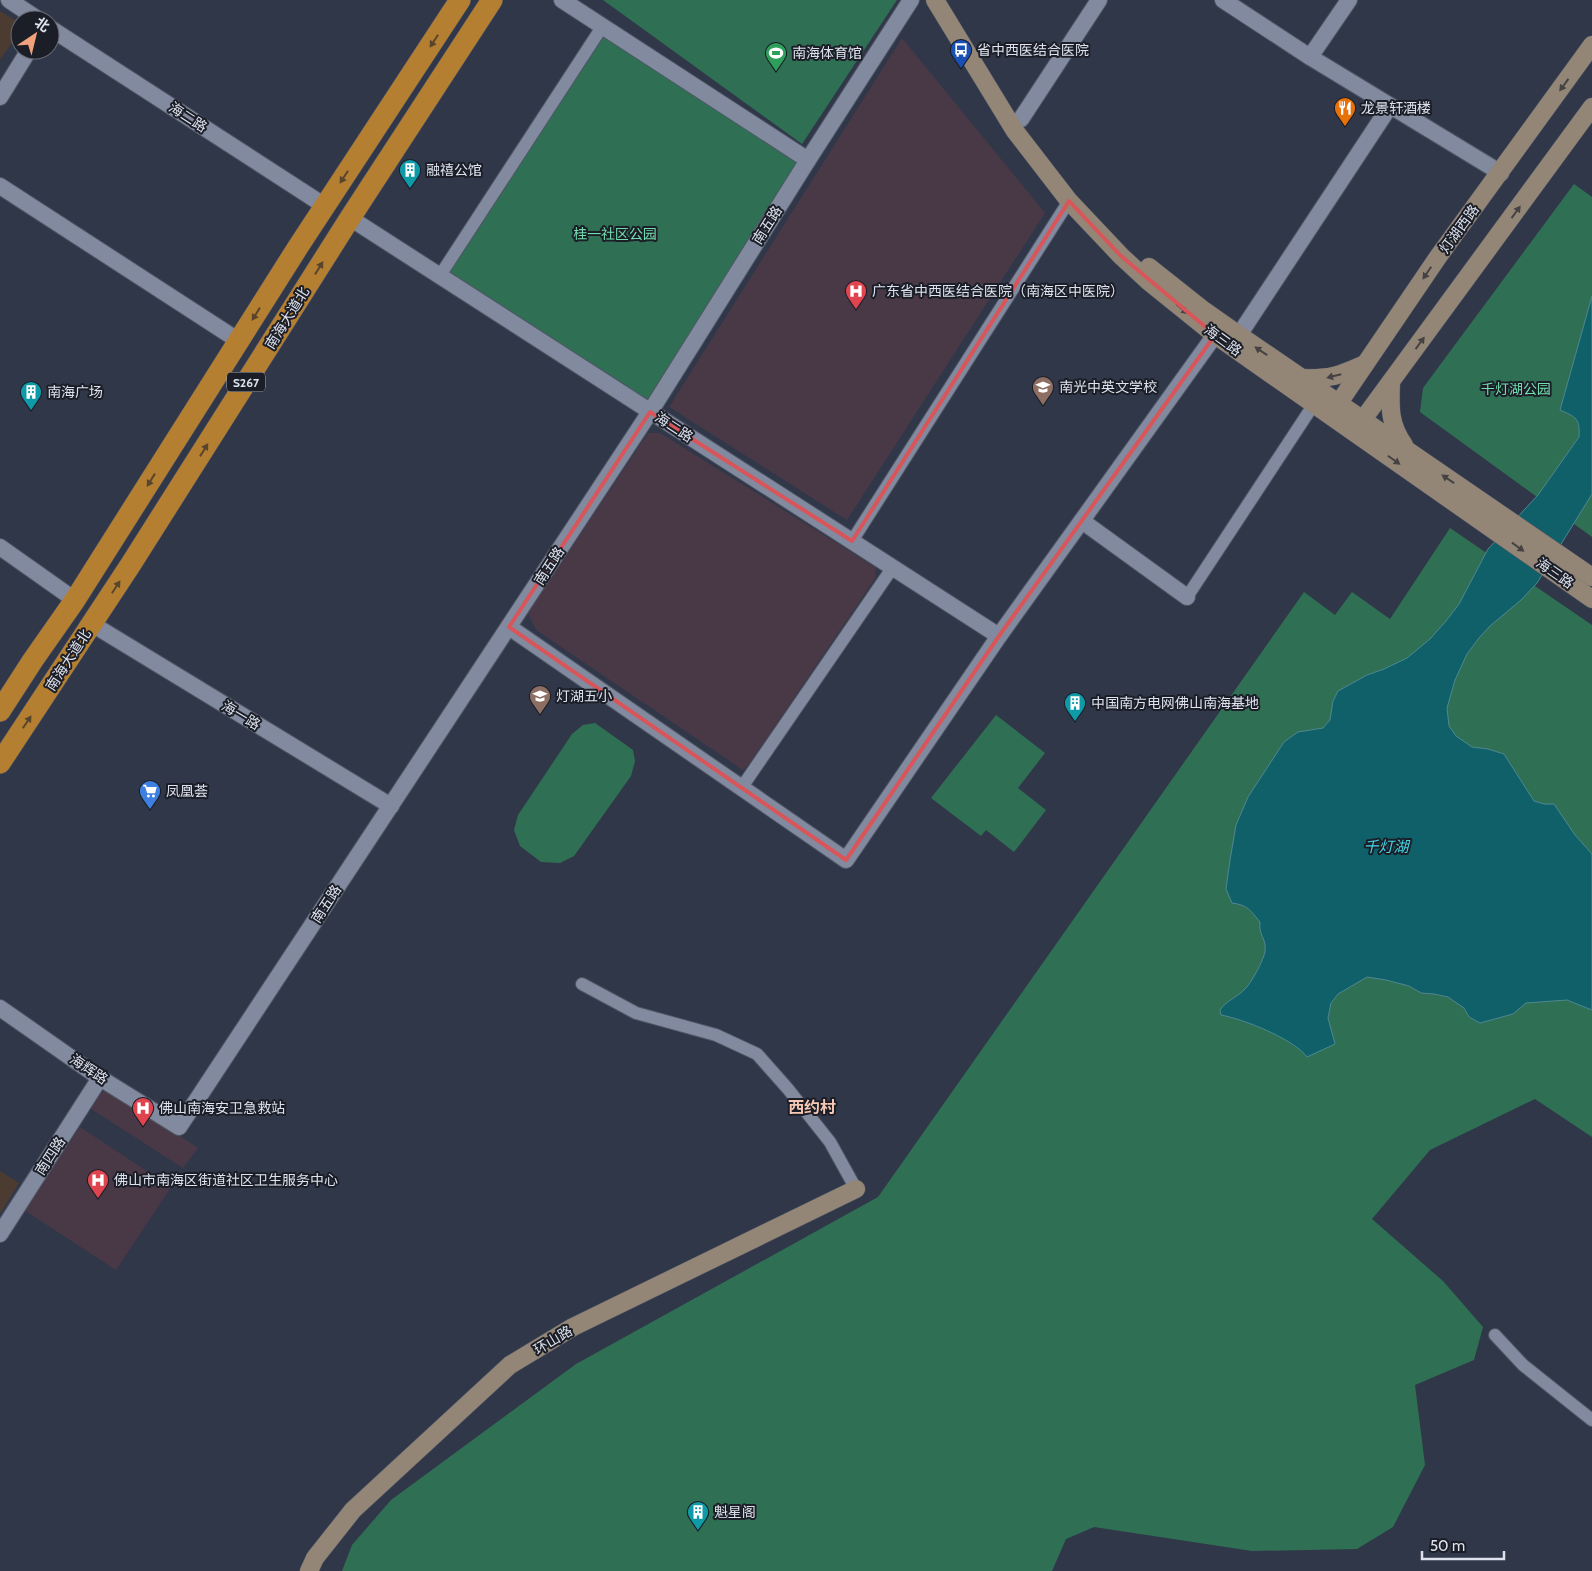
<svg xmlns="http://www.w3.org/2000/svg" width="1592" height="1571" viewBox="0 0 1592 1571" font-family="Cabin,'Noto Sans SC',sans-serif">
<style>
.industrial{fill:#4c3b30}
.medical{fill:#493946}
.green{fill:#2f7055}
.water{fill:#10606a;stroke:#4e8792}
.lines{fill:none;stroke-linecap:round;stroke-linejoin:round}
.minor-casing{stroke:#4f5564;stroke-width:14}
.tertiary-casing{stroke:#4f5564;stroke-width:18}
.secondary-casing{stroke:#4f5564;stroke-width:19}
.trunk-casing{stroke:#4f5564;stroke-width:22}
.minor{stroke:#818a9f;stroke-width:12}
.tertiary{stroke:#818a9f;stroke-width:16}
.secondary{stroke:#948676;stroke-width:18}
.trunk{stroke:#b57f32;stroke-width:21}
.oneway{fill:#59452b}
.oneway2{fill:#454243}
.marked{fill:none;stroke:#d8565a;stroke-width:4;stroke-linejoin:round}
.labels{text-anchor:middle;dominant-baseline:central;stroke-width:4;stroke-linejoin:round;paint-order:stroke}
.shield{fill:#1b1e27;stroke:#a3a7b2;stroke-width:1}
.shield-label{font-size:12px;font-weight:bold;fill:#dde2ee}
.poi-label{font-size:14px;fill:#dde2ee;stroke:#1b1e27;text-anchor:start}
.street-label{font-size:14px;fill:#dde2ee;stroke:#1b1e27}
.park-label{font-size:14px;fill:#72ddae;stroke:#1b1e27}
.water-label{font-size:15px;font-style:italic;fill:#45d4e6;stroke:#1b1e27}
.quarter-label{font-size:16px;font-weight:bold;fill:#f6c8b3;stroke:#1b1e27}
</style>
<rect width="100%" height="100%" fill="#303749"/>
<!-- industrial -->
<g class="industrial">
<path d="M 0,11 L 20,23 L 20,31 L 0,60 Z"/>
<path d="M 0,1171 L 19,1183 L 0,1214 Z"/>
</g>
<!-- medical -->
<g class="medical">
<path d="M 902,38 L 1045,213 L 847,520 L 669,407 Z"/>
<path d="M 648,433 L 660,433 L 875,567 L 876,577 L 750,763 L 743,770 L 536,630 L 528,613 Z"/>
<path d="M 111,1090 L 198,1148 L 183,1168 L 88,1107 L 100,1093 Z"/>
<path d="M 80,1127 L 171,1187 L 116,1270 L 24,1210 Z"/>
</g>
<!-- green -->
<g class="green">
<path d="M 603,0 L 897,0 L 802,144 Z"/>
<path d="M 602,27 L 808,160 L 650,412 L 439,277 Z"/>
<path d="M 1574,184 L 1592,197 L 1592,537 L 1420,412 L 1423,388 Z"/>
<path d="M 1450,528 L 1592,625 L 1592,1137 L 1535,1099 L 1430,1150 L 1372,1219 L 1443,1281 L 1483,1327 L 1474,1360 L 1415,1385 L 1425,1465 L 1393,1527 L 1357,1549 L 1252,1551 L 1094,1527 L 1066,1539 L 1052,1571 L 342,1571 L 352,1545 L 391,1500 L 576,1364 L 878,1197 L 1304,592 L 1335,615 L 1352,592 L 1390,619 Z"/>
<path d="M 996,715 L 1045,753 L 1018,788 L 1046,810 L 1014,852 L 986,830 L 981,836 L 931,798 Z"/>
<path d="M 595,723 L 633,750 L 635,761 L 631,776 L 574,856 L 560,863 L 541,862 L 520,846 L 514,830 L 518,815 L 572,734 L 583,725 Z"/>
</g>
<!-- water -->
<path class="water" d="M 1592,296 L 1592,494 L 1537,583 L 1521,600 L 1490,626 L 1479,638 L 1467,654 L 1455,680 L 1447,708 L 1449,726 L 1456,736 L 1472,747 L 1488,749 L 1504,754 L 1534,801 L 1544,804 L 1554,804 L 1575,835 L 1592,854 L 1592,1010 L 1567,1000 L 1526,1003 L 1513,1014 L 1480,1023 L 1469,1017 L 1464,1008 L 1448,997 L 1434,994 L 1421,993 L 1409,986 L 1386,980 L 1367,977 L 1338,994 L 1331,1003 L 1328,1018 L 1335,1044 L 1307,1057 C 1294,1039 1243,1019 1221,1015 L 1220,1010 C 1226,1001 1236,998 1244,990 C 1251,984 1263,961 1265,952 C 1267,939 1258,934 1260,922 C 1250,910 1248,905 1232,903 L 1226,889 L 1230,860 L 1236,825 L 1248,797 L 1284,742 L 1298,732 L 1323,728 L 1330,720 L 1333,701 L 1338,691 L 1367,675 L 1384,669 L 1407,658 L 1430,639 L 1446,621 L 1459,604 L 1488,549 L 1538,495 L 1579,437 C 1580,418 1576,417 1560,410 Z"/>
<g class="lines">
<!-- minor casing -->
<g class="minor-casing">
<g id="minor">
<path d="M 439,277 L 602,27"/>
<path d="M 852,541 L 1069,201"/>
<path d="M 1187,597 L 1314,404"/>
<path d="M 742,787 L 893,567"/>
<path d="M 582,984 L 636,1013 L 716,1035 L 757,1054 L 788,1089 L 830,1142 L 856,1189"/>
<path d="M 1495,1335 L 1523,1365 L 1592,1420"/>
</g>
</g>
<!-- tertiary casing -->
<g class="tertiary-casing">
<g id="tertiary">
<path d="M 9,0 L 39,20"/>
<path d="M 562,0 L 808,160"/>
<path d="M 1223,0 L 1310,57 L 1501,173"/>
<path d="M 50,28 L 325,206"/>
<path d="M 1310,57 L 1349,0"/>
<path d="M 0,97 L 29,50"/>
<path d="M 1021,119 L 1099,0"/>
<path d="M 0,186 L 239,341"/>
<path d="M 350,218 L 999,636"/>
<path d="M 1239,335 L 1390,106"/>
<path d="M 1082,521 L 1187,597"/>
<path d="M 0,547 L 75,600"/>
<path d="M 92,624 L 391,806"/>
<path d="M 509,627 L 846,860 L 999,636 L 1215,335"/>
<path d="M 0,1008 L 100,1078 L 179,1127 L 650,412 L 808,160 L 911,0"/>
<path d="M 0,1234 L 100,1078"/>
</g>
</g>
<!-- secondary casing -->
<g class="secondary-casing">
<g id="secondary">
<path d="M 935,0 L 1015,131 L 1069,201 L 1121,256 L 1148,281 L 1215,335 L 1592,599"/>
<path d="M 1149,267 L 1202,309 L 1239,335 L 1592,577"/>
<path d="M 1301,378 C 1331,379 1338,376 1365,364"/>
<path d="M 1391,382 C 1390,407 1389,424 1404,445"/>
<path d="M 1332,413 L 1438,257 L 1592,45"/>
<path d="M 1356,429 L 1592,107"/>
<path d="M 309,1571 L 315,1558 L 353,1510 L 510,1365 L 573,1327 L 856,1189"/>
</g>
</g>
<!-- trunk casing -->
<g class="trunk-casing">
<g id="trunk">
<path d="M 0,711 L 33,660 L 75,600 L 298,247 L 460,0"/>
<path d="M 0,763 L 131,564 L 350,218 L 492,0"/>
</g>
</g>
<!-- minor -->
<use href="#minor" class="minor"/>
<!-- tertiary -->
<use href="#tertiary" class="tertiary"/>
<!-- secondary -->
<use href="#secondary" class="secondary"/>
<!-- trunk -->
<use href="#trunk" class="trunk"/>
</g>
<!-- one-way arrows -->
<defs><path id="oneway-solid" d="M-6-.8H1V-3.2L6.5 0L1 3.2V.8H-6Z" transform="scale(1.25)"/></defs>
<g class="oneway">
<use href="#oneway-solid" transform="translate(434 41) rotate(123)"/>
<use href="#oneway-solid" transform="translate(344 177) rotate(123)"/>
<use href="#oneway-solid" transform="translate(319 268) rotate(-58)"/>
<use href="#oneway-solid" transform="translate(256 314) rotate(122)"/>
<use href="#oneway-solid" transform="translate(204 450) rotate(-58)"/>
<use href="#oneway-solid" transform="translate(151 480) rotate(122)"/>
<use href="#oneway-solid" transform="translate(116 587) rotate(-57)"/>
<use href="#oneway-solid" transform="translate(27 722) rotate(-56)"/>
</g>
<g class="oneway2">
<use href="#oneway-solid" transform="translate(1564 85) rotate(126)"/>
<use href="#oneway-solid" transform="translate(1516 212) rotate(-54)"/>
<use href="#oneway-solid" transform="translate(1427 273) rotate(124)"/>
<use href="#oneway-solid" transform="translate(1182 309) rotate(40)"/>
<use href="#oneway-solid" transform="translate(1420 343) rotate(-54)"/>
<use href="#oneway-solid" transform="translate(1261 351) rotate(-146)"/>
<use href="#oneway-solid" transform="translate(1334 376) rotate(166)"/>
<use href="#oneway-solid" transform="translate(1394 460) rotate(35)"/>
<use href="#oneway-solid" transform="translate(1448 479) rotate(-146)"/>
<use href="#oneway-solid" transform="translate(1518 547) rotate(36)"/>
</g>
<!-- marked area -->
<path class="marked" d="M 1069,201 L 1121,256 L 1215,335 L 999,636 L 846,860 L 509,627 L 650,412 L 852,541 Z"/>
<!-- icons -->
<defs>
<g id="bus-pin" transform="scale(1.125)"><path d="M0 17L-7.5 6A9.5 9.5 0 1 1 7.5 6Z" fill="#1a4fb4" stroke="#1b1e27"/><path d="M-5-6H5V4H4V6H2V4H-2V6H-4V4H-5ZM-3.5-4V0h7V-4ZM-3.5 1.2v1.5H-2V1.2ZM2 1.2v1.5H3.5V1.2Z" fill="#fff"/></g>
<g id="stadium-pin" transform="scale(1.125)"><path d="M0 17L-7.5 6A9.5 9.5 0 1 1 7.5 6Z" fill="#2e9e5b" stroke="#1b1e27"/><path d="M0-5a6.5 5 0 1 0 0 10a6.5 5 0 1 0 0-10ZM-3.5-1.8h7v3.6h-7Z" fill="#fff"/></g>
<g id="restaurant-pin" transform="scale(1.125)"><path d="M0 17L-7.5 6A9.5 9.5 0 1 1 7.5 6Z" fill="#e8710a" stroke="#1b1e27"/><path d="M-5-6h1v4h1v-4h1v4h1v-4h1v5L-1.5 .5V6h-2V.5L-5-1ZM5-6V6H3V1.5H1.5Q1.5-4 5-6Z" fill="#fff"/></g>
<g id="building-pin" transform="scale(1.125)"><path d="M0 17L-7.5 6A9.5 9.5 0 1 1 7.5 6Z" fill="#0f9aa8" stroke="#1b1e27"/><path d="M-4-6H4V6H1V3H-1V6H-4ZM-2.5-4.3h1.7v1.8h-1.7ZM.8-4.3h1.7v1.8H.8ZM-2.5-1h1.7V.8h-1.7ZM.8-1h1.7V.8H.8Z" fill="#fff"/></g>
<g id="hospital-pin" transform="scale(1.125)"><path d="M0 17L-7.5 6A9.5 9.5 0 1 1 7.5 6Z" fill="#e0444e" stroke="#1b1e27"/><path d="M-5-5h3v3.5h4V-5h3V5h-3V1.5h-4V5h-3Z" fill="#fff"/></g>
<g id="school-pin" transform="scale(1.125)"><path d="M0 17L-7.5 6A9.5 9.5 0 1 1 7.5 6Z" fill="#8d6e63" stroke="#1b1e27"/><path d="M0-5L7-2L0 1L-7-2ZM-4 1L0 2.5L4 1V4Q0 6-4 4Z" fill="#fff"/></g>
<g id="supermarket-pin" transform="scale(1.125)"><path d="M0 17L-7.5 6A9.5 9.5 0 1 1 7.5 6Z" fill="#3f7fe0" stroke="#1b1e27"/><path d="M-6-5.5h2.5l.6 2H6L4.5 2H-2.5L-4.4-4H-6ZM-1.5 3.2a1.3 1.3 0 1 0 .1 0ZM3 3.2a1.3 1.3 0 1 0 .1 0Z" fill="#fff"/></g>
</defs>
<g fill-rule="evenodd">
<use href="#bus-pin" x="961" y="50"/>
<use href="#stadium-pin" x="776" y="53"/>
<use href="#restaurant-pin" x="1345" y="108"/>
<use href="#building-pin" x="410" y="170"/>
<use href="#hospital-pin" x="856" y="291"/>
<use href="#school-pin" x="1043" y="387"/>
<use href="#building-pin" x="31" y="392"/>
<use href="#school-pin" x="540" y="696"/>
<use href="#building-pin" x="1075" y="703"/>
<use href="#supermarket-pin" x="150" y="791"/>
<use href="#hospital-pin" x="143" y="1108"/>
<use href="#hospital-pin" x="98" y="1180"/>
<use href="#building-pin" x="698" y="1512"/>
</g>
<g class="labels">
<!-- shield labels -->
<rect class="shield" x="227" y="372.5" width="38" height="19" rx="4"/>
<g class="shield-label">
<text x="246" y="382">S267</text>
</g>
<!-- poi labels -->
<g class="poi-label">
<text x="977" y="50">省中西医结合医院</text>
<text x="792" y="53">南海体育馆</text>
<text x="1361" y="108">龙景轩酒楼</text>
<text x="426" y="170">融禧公馆</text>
<text x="872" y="291">广东省中西医结合医院（南海区中医院）</text>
<text x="1059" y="387">南光中英文学校</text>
<text x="47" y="392">南海广场</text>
<text x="556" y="696">灯湖五小</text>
<text x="1091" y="703">中国南方电网佛山南海基地</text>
<text x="166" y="791">凤凰荟</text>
<text x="159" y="1108">佛山南海安卫急救站</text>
<text x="114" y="1180">佛山市南海区街道社区卫生服务中心</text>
<text x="714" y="1512">魁星阁</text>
</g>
<!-- street labels -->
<g class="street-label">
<text transform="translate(188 117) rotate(33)">海二路</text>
<text transform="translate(767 225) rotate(-58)">南五路</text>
<text transform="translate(1459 229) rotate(-54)">灯湖西路</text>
<text transform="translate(287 318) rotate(-58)">南海大道北</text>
<text transform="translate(1223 340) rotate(36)">海三路</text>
<text transform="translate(674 427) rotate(33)">海二路</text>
<text transform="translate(549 566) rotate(-57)">南五路</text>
<text transform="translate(1555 573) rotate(35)">海三路</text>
<text transform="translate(68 660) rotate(-57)">南海大道北</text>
<text transform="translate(241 715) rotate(31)">海一路</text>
<text transform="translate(326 904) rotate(-57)">南五路</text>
<text transform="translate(89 1069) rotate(34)">海辉路</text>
<text transform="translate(50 1156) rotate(-57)">南四路</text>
<text transform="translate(553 1340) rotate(-31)">环山路</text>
</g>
<!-- park labels -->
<g class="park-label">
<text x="615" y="234">桂一社区公园</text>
<text x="1516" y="389">千灯湖公园</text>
</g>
<!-- water labels -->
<g class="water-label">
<text x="1386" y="847">千灯湖</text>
</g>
<!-- quarter labels -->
<g class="quarter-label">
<text x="812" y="1107">西约村</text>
</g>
</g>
<!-- north arrow -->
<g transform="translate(35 35) rotate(35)"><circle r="24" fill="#1b1e27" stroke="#696c77"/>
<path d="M0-4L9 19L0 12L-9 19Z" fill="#f1a17c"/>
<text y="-8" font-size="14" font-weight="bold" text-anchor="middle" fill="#dde2ee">北</text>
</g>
<!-- scale -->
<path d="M1422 1551v8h82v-8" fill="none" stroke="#dde2ee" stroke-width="2.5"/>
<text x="1430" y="1551" font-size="15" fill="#dde2ee" stroke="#1b1e27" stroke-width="4" paint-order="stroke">50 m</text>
</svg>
